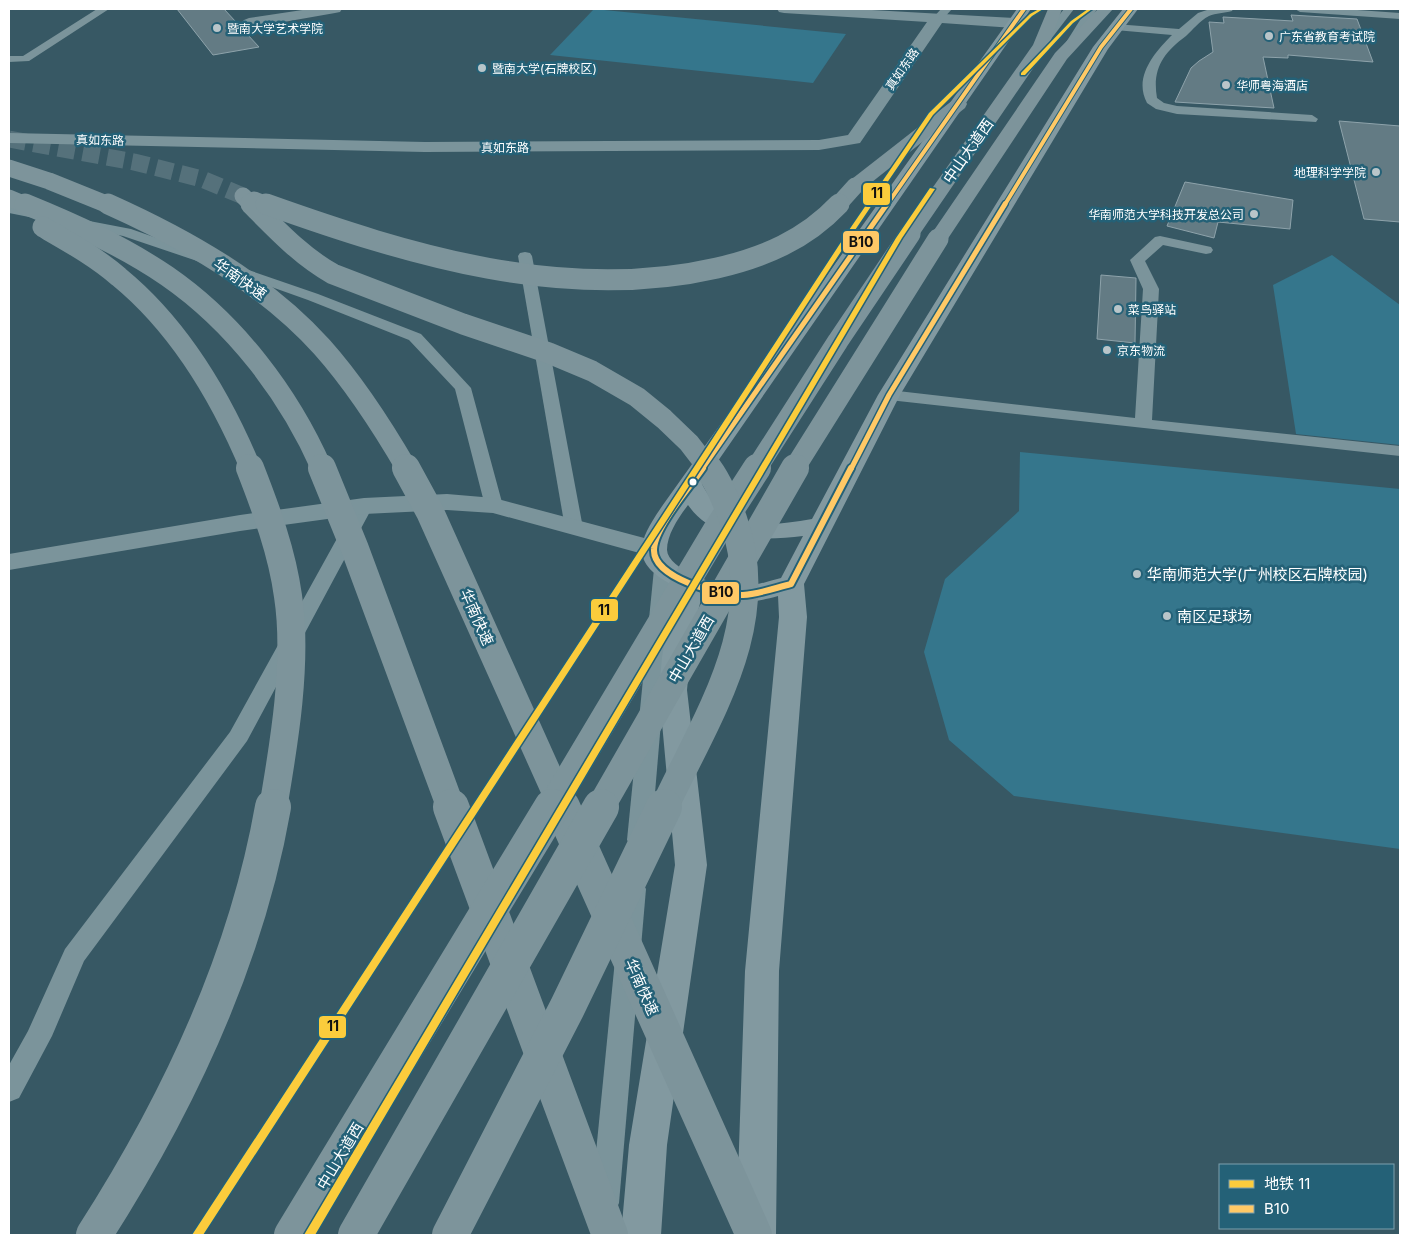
<svg xmlns="http://www.w3.org/2000/svg" width="1409" height="1244" viewBox="0 0 1409 1244" font-family="Inter,'Noto Sans SC',sans-serif">
<style>
.green{fill:#35768c}
.building{fill:#637b84;stroke:#8ea3ab}
.lines{fill:none;stroke-linecap:round;stroke-linejoin:round}
.highway-tunnel{stroke:#55717b;stroke-width:17;stroke-dasharray:17 8;stroke-linecap:butt}
.lane{fill:#7b949b;fill-rule:evenodd}
.street{fill:#7b949b;fill-rule:evenodd}
.secondary{fill:#8299a0;fill-rule:evenodd}
.highway{fill:#7d949b;fill-rule:evenodd}
.highway-bridge-far3{stroke:#7d949b;stroke-width:17}
.highway-bridge-far2{stroke:#7d949b;stroke-width:21}
.highway-bridge-far1{stroke:#7d949b;stroke-width:28}
.highway-bridge{stroke:#7d949b;stroke-width:36}
.bus-1-far2-casing{stroke:#246177;stroke-width:6}
.bus-1-far1-casing{stroke:#246177;stroke-width:8}
.bus-1-casing{stroke:#246177;stroke-width:10}
.bus-1-far2{stroke:#ffc966;stroke-width:4}
.bus-1-far1{stroke:#ffc966;stroke-width:5}
.bus-1{stroke:#ffc966;stroke-width:6}
.metro-1-casing{stroke:#246177;stroke-width:3}
.metro-1{fill:#fbcc3c;fill-rule:evenodd}
.poi-dot{fill:#b9c5c9;stroke:#246177;stroke-width:2}
.bus-dot{fill:#fff;stroke:#246177;stroke-width:2}
.labels{text-anchor:middle;dominant-baseline:central;stroke-width:5;stroke-linejoin:round;paint-order:stroke}
.far-poi-label{font-size:12px;fill:#fff;stroke:#246177;text-anchor:start}
.far-street-label{font-size:12px;fill:#fff;stroke:#246177}
.street-label{font-size:15px;fill:#fff;stroke:#246177}
.poi-label{font-size:15px;fill:#fff;stroke:#246177;text-anchor:start}
.line-badge{stroke:#246177;stroke-width:2}
.pale-badge-label{font-size:14px;text-anchor:middle;font-weight:bold;fill:#111}
</style>
<rect width="100%" height="100%" fill="#375864"/>
<!-- green -->
<g class="green">
<path d="M 594,9 L 846,34 L 813,83 L 550,55 Z"/>
<path d="M 1332,255 L 1400,305 L 1400,445 L 1296,434 L 1273,285 Z"/>
<path d="M 1020,452 L 1400,489 L 1400,849 L 1014,796 L 949,740 L 924,652 L 945,579 L 1019,511 Z"/>
</g>
<!-- building -->
<g class="building">
<path d="M 177,9 L 224,9 L 259,47 L 213,55 Z"/>
<path d="M 1291,15 L 1357,19 L 1373,62 L 1288,55 L 1288,58 L 1263,57 L 1274,108 L 1175,102 L 1191,68 L 1199,61 L 1213,52 L 1209,22 L 1224,23 L 1223,17 L 1293,21 Z"/>
<path d="M 1339,121 L 1400,126 L 1400,222 L 1364,219 Z"/>
<path d="M 1185,182 L 1293,200 L 1290,229 L 1218,222 L 1214,238 L 1167,226 Z"/>
<path d="M 1101,275 L 1136,278 L 1135,343 L 1097,339 Z"/>
</g>
<g class="lines">
<!-- highway-tunnel -->
<path class="highway-tunnel" d="M 9,139 L 134,162 L 202,179 L 243,196"/>
<!-- lane -->
<g class="lane">
<path d="M 97,9 L 109,9 L 29,61 L 9,62 L 9,56 L 23,56 Z"/>
<path d="M 941,9 L 952,9 L 941,21 L 933,21 L 932,19 Z"/>
<path d="M 1064,9 L 1074,9 L 1045,47 L 1037,47 L 1035,45 Z"/>
<path d="M 1087,9 L 1097,9 L 1075,46 L 1067,46 L 1065,44 Z"/>
<path d="M 1210,9 L 1233,9 L 1232,11 C 1224,13 1216,13 1209,16 C 1199,21 1193,30 1186,36 C 1163,53 1152,69 1157,98 L 1164,103 L 1177,106 L 1312,115 L 1318,119 L 1316,122 L 1177,114 L 1156,109 L 1147,103 C 1133,77 1155,52 1172,35 L 1115,30 L 1109,27 L 1115,24 L 1179,29 L 1198,13 Z"/>
<path d="M 1295,9 L 1343,9 L 1400,13 L 1400,19 L 1300,12 Z"/>
<path d="M 9,205 L 49,213 L 51,216 L 44,220 L 9,213 Z"/>
<path d="M 79,219 L 131,229 L 205,255 L 207,258 L 205,261 L 200,262 L 123,236 L 74,226 L 72,223 L 74,220 Z"/>
<path d="M 1160,236 L 1211,247 L 1213,250 L 1211,253 L 1206,254 L 1163,245 L 1145,261 L 1159,289 L 1152,420 L 1400,446 L 1400,456 L 889,400 L 883,399 L 881,395 L 883,391 L 889,390 L 1135,418 L 1143,289 L 1130,260 L 1155,237 Z"/>
<path d="M 525,252 L 530,253 L 532,256 L 583,528 L 581,532 L 574,534 L 567,532 L 565,528 L 518,256 L 520,253 Z"/>
<path d="M 237,266 L 318,294 L 421,334 L 471,388 L 503,506 L 500,510 L 494,511 L 488,510 L 485,506 L 455,389 L 409,340 L 308,300 L 232,273 L 230,270 L 232,267 Z"/>
<path d="M 364,501 L 370,502 L 373,506 L 247,741 L 84,961 L 52,1036 L 19,1098 L 9,1102 L 9,1065 L 28,1031 L 65,949 L 230,732 L 355,506 L 358,502 Z"/>
<path d="M 664,563 L 671,565 L 674,569 L 651,840 L 647,846 L 639,849 L 631,846 L 627,840 L 654,569 L 657,565 Z"/>
<path d="M 634,880 L 642,882 L 646,889 L 619,1203 L 615,1212 L 605,1216 L 595,1212 L 591,1203 L 622,889 L 626,882 Z"/>
</g>
<!-- street -->
<g class="street">
<path d="M 309,9 L 342,9 L 340,12 L 335,13 L 249,28 L 244,26 L 241,23 L 244,20 L 249,18 Z"/>
<path d="M 777,9 L 854,9 L 1014,18 L 1019,20 L 1022,23 L 1019,26 L 1014,28 L 942,23 L 860,143 L 819,150 L 425,152 L 9,143 L 9,133 L 425,142 L 819,140 L 848,135 L 927,22 L 784,13 L 779,12 Z"/>
<path d="M 447,494 L 494,498 L 663,543 L 667,549 L 663,555 L 654,557 L 493,513 L 447,510 L 364,514 L 240,531 L 9,570 L 9,554 L 240,515 L 364,498 Z"/>
</g>
<!-- secondary -->
<path class="secondary" d="M 1017,9 L 1031,9 L 702,484 C 727,532 765,527 812,519 L 878,395 L 1093,47 L 1123,9 L 1138,9 L 1108,49 L 900,395 L 804,584 L 807,617 L 779,971 L 776,1235 L 736,1235 L 745,971 L 779,617 L 778,596 C 749,604 732,605 702,596 L 698,611 L 690,657 L 687,690 L 707,865 L 667,1145 L 661,1235 L 621,1235 L 629,1145 L 675,865 L 659,690 L 662,657 L 670,611 L 678,588 C 627,563 637,542 665,502 ZM 688,505 C 714,542 762,541 803,536 L 781,578 C 766,582 751,587 735,587 C 718,586 668,570 667,550 C 667,534 679,517 688,505 Z"/>
<!-- highway -->
<g class="highway">
<path d="M 1048,9 L 1062,9 L 1049,45 L 917,238 L 910,240 L 903,238 L 900,234 L 1033,45 Z"/>
<path d="M 1098,9 L 1113,9 L 1067,59 L 945,243 L 938,245 L 931,243 L 928,239 L 1055,53 Z"/>
<path d="M 959,99 L 965,100 L 967,104 L 965,108 L 862,190 L 855,192 L 848,190 L 846,186 L 848,182 L 953,100 Z"/>
</g>
<!-- highway-bridge-far3 -->
<g class="highway-bridge-far3">
<path d="M 9,168 L 49,181 L 111,206"/>
<path d="M 243,196 L 253,206"/>
<path d="M 9,198 L 28,206"/>
<path d="M 254,200 L 269,206"/>
<path d="M 837,206 L 855,186"/>
</g>
<!-- highway-bridge-far2 -->
<g class="highway-bridge-far2">
<path d="M 25,204 C 74,224 123,246 167,276 C 235,323 289,394 322,469"/>
<path d="M 108,204 C 186,239 264,283 322,347 C 355,384 382,426 407,469"/>
<path d="M 251,204 C 277,230 301,256 333,274 L 463,324 L 549,353 L 592,371 L 637,397 L 664,419 L 689,443 L 709,469"/>
<path d="M 266,204 C 409,255 565,303 717,268 C 764,257 805,240 839,204"/>
<path d="M 43,227 C 69,242 96,257 119,277 C 180,327 221,397 251,469"/>
<path d="M 756,469 L 838,341 L 910,234"/>
<path d="M 794,469 L 938,239"/>
</g>
<!-- highway-bridge-far1 -->
<g class="highway-bridge-far1">
<path d="M 250,468 C 266,509 282,552 288,596 C 298,661 284,744 273,808"/>
<path d="M 322,468 L 355,549 L 451,808"/>
<path d="M 406,468 L 430,512 L 563,808"/>
<path d="M 551,808 L 717,530 L 757,468"/>
<path d="M 600,808 L 795,468"/>
<path d="M 664,808 C 707,716 771,624 733,519 C 726,501 719,483 708,468"/>
</g>
<!-- highway-bridge -->
<g class="highway-bridge">
<path d="M 451,807 L 610,1235"/>
<path d="M 562,807 L 754,1235"/>
<path d="M 94,1235 C 178,1104 246,961 273,807"/>
<path d="M 292,1235 L 552,807"/>
<path d="M 356,1235 L 601,807"/>
<path d="M 450,1235 L 567,1008 L 664,807"/>
</g>
<!-- bus-1-far2 casing -->
<g class="bus-1-far2-casing">
<g id="bus-1-far2">
<path d="M 886,206 L 1024,9"/>
<path d="M 1004,206 L 1101,47 L 1131,9"/>
</g>
</g>
<!-- bus-1-far1 casing -->
<g class="bus-1-far1-casing">
<g id="bus-1-far1">
<path d="M 702,469 L 887,204"/>
<path d="M 851,469 L 889,395 L 1005,204"/>
</g>
</g>
<!-- bus-1 casing -->
<g class="bus-1-casing">
<path id="bus-1" d="M 703,468 C 690,487 655,527 654,549 C 652,578 720,596 743,595 C 759,594 775,588 791,584 L 851,468"/>
</g>
<!-- bus-1-far2 -->
<use href="#bus-1-far2" class="bus-1-far2"/>
<!-- bus-1-far1 -->
<use href="#bus-1-far1" class="bus-1-far1"/>
<!-- bus-1 -->
<use href="#bus-1" class="bus-1"/>
<!-- metro-1 casing -->
<g class="metro-1-casing">
<g id="metro-1">
<path d="M 1039,9 L 1043,9 L 1032,16 L 933,115 L 853,233 L 203,1235 L 192,1235 L 847,233 L 929,113 L 1030,14 Z"/>
<path d="M 1088,9 L 1092,9 L 1073,23 L 1025,75 L 1021,75 L 1021,73 L 1071,21 Z"/>
<path d="M 930,188 L 935,189 L 902,238 L 315,1235 L 304,1235 L 896,238 Z"/>
</g>
</g>
<!-- metro-1 -->
<use href="#metro-1" class="metro-1"/>
</g>
<!-- markers -->
<g class="poi-dot">
<circle cx="217" cy="28" r="5"/>
<circle cx="1269" cy="36" r="5"/>
<circle cx="482" cy="68" r="5"/>
<circle cx="1226" cy="85" r="5"/>
<circle cx="1376" cy="172" r="5"/>
<circle cx="1254" cy="214" r="5"/>
<circle cx="1118" cy="309" r="5"/>
<circle cx="1107" cy="350" r="5"/>
<circle cx="1137" cy="574" r="5"/>
<circle cx="1167" cy="616" r="5"/>
</g>
<circle class="bus-dot" cx="693" cy="482" r="4.5"/>
<g class="labels">
<!-- far-poi labels -->
<g class="far-poi-label">
<text x="227" y="28">暨南大学艺术学院</text>
<text x="1279" y="36">广东省教育考试院</text>
<text x="492" y="68">暨南大学(石牌校区)</text>
<text x="1236" y="85">华师粤海酒店</text>
<text x="1366" y="172" text-anchor="end">地理科学学院</text>
<text x="1244" y="214" text-anchor="end">华南师范大学科技开发总公司</text>
<text x="1128" y="309">菜鸟驿站</text>
<text x="1117" y="350">京东物流</text>
</g>
<!-- far-street labels -->
<g class="far-street-label">
<text transform="translate(902 69) rotate(-55)">真如东路</text>
<text transform="translate(100 140) rotate(1)">真如东路</text>
<text x="505" y="147">真如东路</text>
</g>
<!-- street labels -->
<g class="street-label">
<text transform="translate(968 151) rotate(-55)">中山大道西</text>
<text transform="translate(240 279) rotate(35)">华南快速</text>
<text transform="translate(477 617) rotate(66)">华南快速</text>
<text transform="translate(691 649) rotate(-60)">中山大道西</text>
<text transform="translate(642 987) rotate(66)">华南快速</text>
<text transform="translate(340 1156) rotate(-59)">中山大道西</text>
</g>
<!-- poi labels -->
<g class="poi-label">
<text x="1147" y="574">华南师范大学(广州校区石牌校园)</text>
<text x="1177" y="616">南区足球场</text>
</g>
</g>
<g class="line-badge">
<rect x="862" y="182" width="29" height="24" rx="5" fill="#fbcc3c"/>
<rect x="842" y="230" width="38" height="24" rx="5" fill="#ffc966"/>
<rect x="701" y="581" width="39" height="24" rx="5" fill="#ffc966"/>
<rect x="590" y="598" width="29" height="24" rx="5" fill="#fbcc3c"/>
<rect x="318" y="1015" width="29" height="24" rx="5" fill="#fbcc3c"/>
</g>
<g class="pale-badge-label">
<text x="877" y="198">11</text>
<text x="861" y="247">B10</text>
<text x="721" y="597">B10</text>
<text x="604" y="615">11</text>
<text x="333" y="1031">11</text>
</g>
<!-- border -->
<rect width="1409" height="1244" fill="none" stroke="#ffffff" stroke-width="20"/>
<!-- legend -->
<rect x="1219" y="1164" width="175" height="65" fill="#246177" stroke="#7ca0ad"/>
<rect x="1229" y="1180" width="25" height="8" fill="#fbcc3c" stroke="#7ca0ad"/>
<text x="1264" y="1189" font-size="15" fill="#ffffff">地铁 11</text>
<rect x="1229" y="1205" width="25" height="8" fill="#ffc966" stroke="#7ca0ad"/>
<text x="1264" y="1214" font-size="15" fill="#ffffff">B10</text>
</svg>
